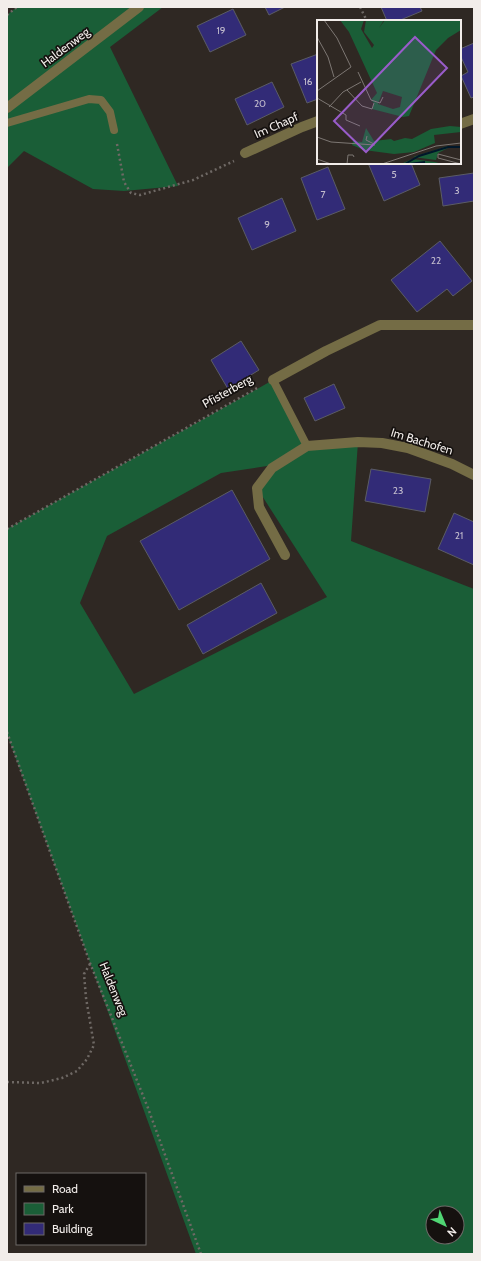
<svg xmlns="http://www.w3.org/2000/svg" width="481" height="1261" viewBox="0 0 481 1261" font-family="Cabin,sans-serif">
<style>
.green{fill:#1a5e37;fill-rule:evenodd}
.building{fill:#322b77;stroke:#5b5c65}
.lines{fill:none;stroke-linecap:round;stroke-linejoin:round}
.path{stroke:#6f6965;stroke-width:2.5;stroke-dasharray:2 3;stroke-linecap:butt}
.lane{stroke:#746c45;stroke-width:8}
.street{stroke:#746c45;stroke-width:10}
.labels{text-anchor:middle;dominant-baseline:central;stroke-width:3.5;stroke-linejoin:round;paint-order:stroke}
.number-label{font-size:10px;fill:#c2bccd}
.street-label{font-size:12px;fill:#f2edea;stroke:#15110f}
.inset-river{fill:none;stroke:#00172a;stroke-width:2}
.inset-road{fill:none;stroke:#7d7773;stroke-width:1}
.view{fill:#995cca;fill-opacity:0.15;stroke:#995cca;stroke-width:2}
.inset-edge{fill:none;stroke:#f2edea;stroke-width:2}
</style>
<rect width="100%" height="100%" fill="#2f2823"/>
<!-- green -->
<g class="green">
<path d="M 17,7 L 163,7 L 110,47 L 178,186 L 124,191 L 93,189 L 24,151 L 7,168 L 7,15 Z"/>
<path d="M 273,380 L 307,446 L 358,442 L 351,541 L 474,589 L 474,1254 L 196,1254 L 7,734 L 7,529 ZM 302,449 L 272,468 L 257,488 L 327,597 L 134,694 L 80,603 L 107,536 L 221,473 L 267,466 ZM 433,1213 L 457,1213 L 457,1237 L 433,1237 Z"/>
</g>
<!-- building -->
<g class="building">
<path d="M 265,7 L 285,7 L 269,15 Z"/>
<path d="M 381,7 L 420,7 L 422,11 L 398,21 L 387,21 Z"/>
<path d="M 233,9 L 246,35 L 210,52 L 197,26 Z"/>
<path d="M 474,43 L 474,97 L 471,98 L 461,76 L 468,72 L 460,55 L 460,49 Z"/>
<path d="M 318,54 L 318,99 L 307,103 L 291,64 Z"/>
<path d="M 272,82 L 284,107 L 247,125 L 235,99 Z"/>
<path d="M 368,163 L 411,163 L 420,185 L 384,201 Z"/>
<path d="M 328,167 L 345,209 L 317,220 L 301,178 Z"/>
<path d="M 474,173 L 474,201 L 443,206 L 439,178 Z"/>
<path d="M 282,198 L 296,231 L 252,250 L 238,218 Z"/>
<path d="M 440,241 L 472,281 L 453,296 L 447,289 L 417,312 L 391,280 Z"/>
<path d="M 241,341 L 259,370 L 228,389 L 211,360 Z"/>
<path d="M 334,384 L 345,408 L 315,421 L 304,398 Z"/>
<path d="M 371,469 L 431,479 L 425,512 L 365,501 Z"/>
<path d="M 232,490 L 270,559 L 179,610 L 140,541 Z"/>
<path d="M 454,513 L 474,522 L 474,565 L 438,549 Z"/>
<path d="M 261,583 L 277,613 L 203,654 L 187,625 Z"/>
</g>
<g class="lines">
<!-- path -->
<g class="path">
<path d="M 360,7 L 367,21"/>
<path d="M 7,15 L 17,7"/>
<path d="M 117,144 L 124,182 L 131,193 L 140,195 L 193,180 L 234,161"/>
<path d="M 7,529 L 259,387"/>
<path d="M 7,732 L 90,963 L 148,1108 L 201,1254"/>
<path d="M 7,1082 L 41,1083 L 62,1078 L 77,1071 L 87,1059 L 94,1045 L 86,998 L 84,974 L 90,964"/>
</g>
<!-- lane -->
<g class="lane">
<path d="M 7,123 L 89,99 L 101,100 L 110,112 L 114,130"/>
<path d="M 273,380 L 307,446"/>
</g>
<!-- street -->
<g class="street">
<path d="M 7,108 L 139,7"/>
<path d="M 460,124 L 474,119"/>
<path d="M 245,153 L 302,127 L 318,121"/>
<path d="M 273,380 L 326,351 L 380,325 L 474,325"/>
<path d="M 285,555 L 259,507 L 257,488 L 272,468 L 307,446 L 358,442 L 382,443 L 408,448 L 452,464 L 474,475"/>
</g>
</g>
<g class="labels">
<!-- number labels -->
<g class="number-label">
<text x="221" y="30">19</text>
<text x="308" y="81">16</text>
<text x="260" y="103">20</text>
<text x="394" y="174">5</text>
<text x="457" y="190">3</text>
<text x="323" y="194">7</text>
<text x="267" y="224">9</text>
<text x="436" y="260">22</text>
<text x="398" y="490">23</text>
<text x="459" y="535">21</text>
</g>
<!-- street labels -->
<g class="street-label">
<text transform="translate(65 47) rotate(-37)">Haldenweg</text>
<text transform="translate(276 125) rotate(-24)">Im Chapf</text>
<text transform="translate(227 391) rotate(-29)">Pfisterberg</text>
<text transform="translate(422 441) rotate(17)">Im Bachofen</text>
<text transform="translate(114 989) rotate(68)">Haldenweg</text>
</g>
</g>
<!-- overview -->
<g transform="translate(317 20)">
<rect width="144" height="144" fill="#2f2823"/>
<path d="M 23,0 L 47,0 L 44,9 L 55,28 L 57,25 L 47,12 L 49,0 L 67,0 L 62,8 L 68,0 L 144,0 L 144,10 L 131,18 L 119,30 L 92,96 L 86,97 L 55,89 L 57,83 L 54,80 L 60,73 L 32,12 ZM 66,71 L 85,77 L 83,87 L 76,89 L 61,84 ZM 133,106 L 144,107 L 144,112 L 117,115 L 118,123 L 97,132 L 77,134 L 47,130 L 35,125 L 36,121 L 45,122 L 49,108 L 57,121 L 74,119 L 77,121 L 88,118 L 95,119 L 114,109 ZM 131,126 L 144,127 L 131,128 L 121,133 L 119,140 L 96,137 ZM 95,139 L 118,142 L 125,144 L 84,144 Z" fill="#1a5e37" fill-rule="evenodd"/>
<path class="inset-river" d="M 88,144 L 102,136 L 131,127 L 144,127M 92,144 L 108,142"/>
<path class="inset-road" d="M 0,17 L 11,37 L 17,57M 41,52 L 54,80 L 63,83 L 66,77M 30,70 L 45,86 L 55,89 L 57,83M 0,71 L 34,47 L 20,18 L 7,0M 0,78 L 29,95 L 29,100 L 43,106M 12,87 L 26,72 L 44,62M 50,116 L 49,120 L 57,124M 0,117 L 14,122 L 58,125M 0,139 L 14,144M 30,144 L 31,135 L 36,135 L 37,137M 65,144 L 119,126 L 144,123M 144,144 L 121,138 L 121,134 L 144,140"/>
<path class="view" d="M 98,17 L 130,48 L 49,132 L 17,101 Z"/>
<rect width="144" height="144" class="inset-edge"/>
</g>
<!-- border -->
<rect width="481" height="1261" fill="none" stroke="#f2edea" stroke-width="16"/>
<!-- legend -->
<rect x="16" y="1173" width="130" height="72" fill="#15110f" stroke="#6d6967"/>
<rect x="24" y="1186" width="20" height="6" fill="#746c45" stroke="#6d6967"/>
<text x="52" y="1193" font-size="12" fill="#f2edea">Road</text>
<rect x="24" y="1203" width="20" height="12" fill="#1a5e37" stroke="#6d6967"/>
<text x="52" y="1213" font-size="12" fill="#f2edea">Park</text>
<rect x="24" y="1223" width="20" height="12" fill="#322b77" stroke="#6d6967"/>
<text x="52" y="1233" font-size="12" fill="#f2edea">Building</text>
<!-- north arrow -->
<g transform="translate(445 1225) rotate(136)"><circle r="19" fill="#15110f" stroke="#6d6967"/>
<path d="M0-3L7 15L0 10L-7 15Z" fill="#50d674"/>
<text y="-6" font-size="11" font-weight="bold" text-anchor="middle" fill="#f2edea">N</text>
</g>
</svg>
